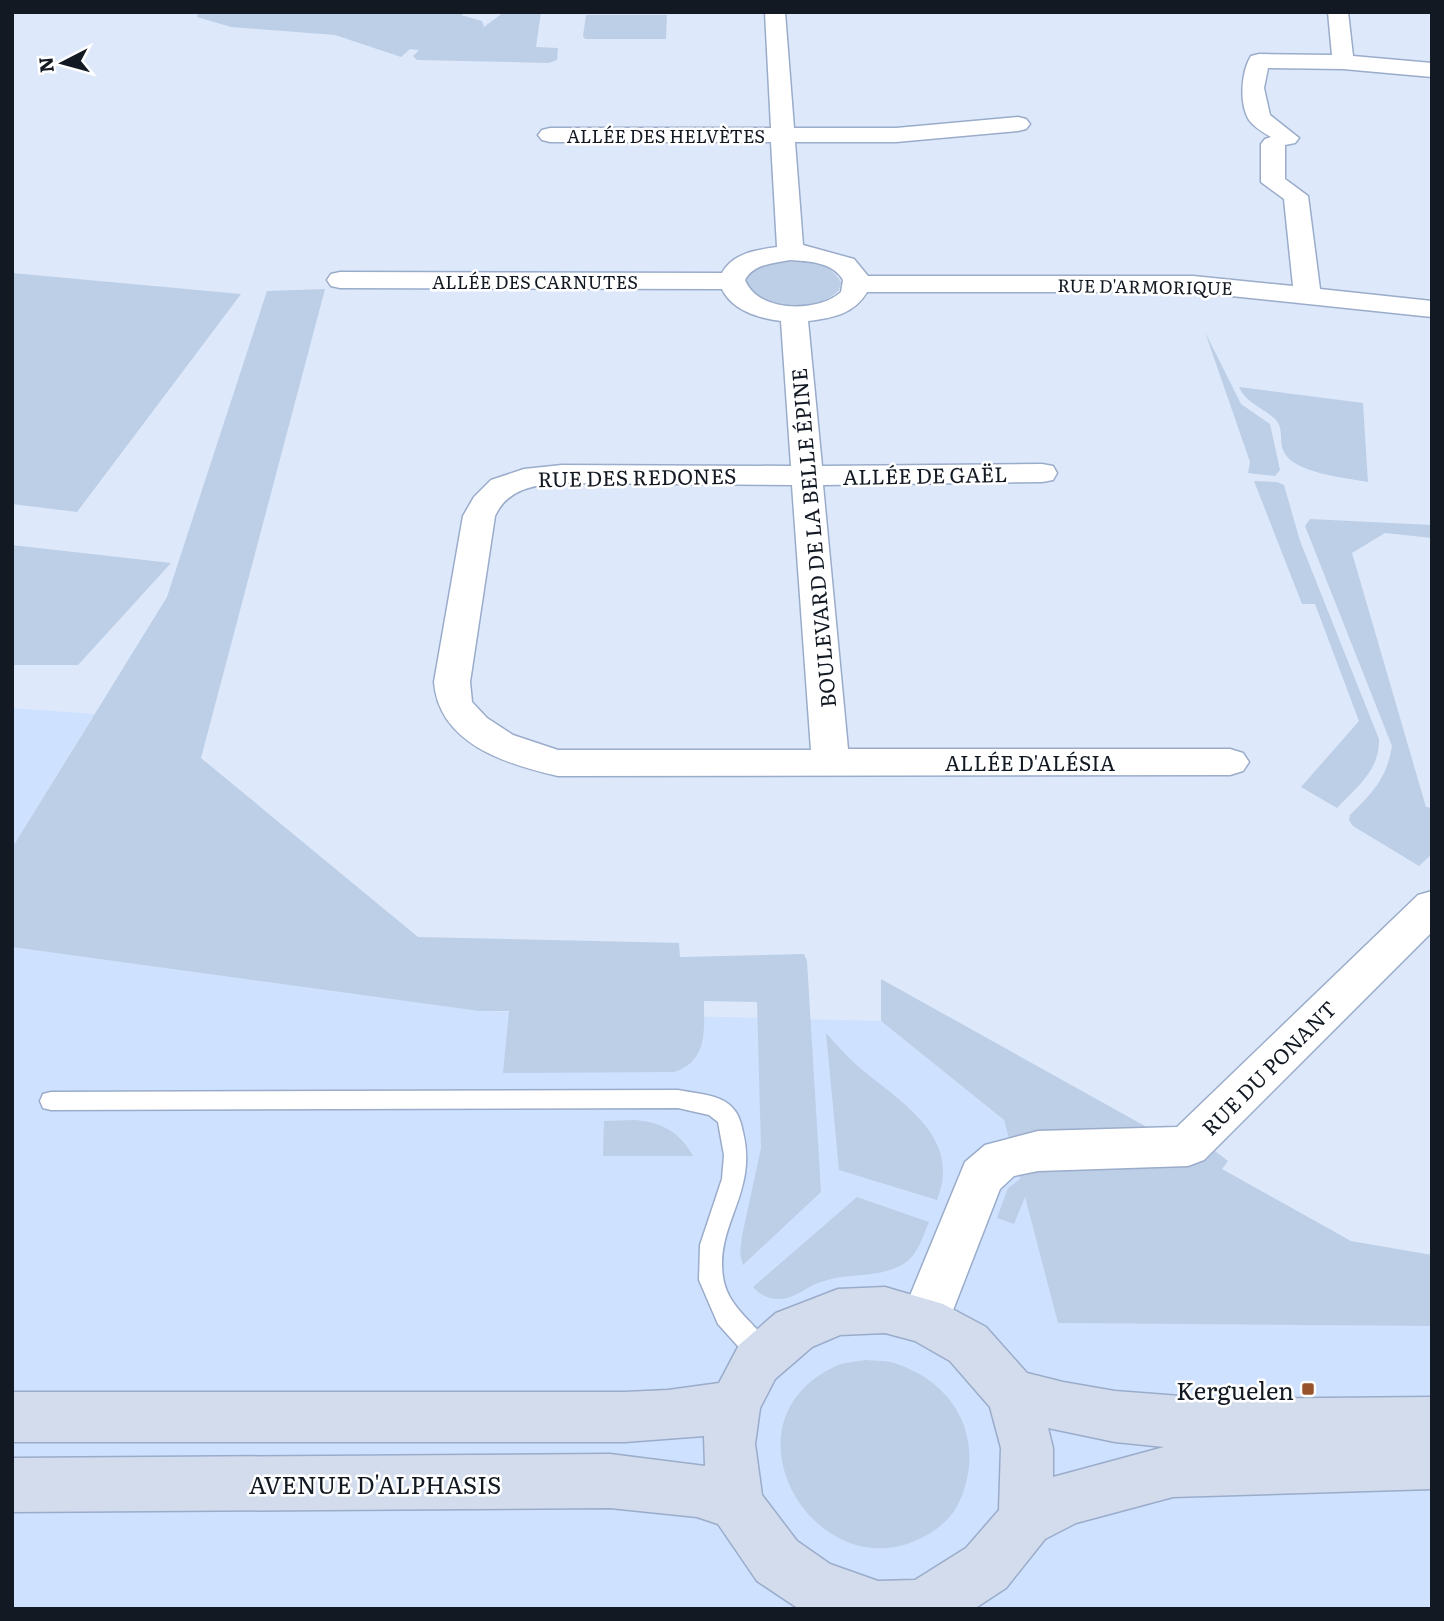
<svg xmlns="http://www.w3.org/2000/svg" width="1444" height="1621" viewBox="0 0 1444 1621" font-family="Literata,serif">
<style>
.built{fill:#cee1ff}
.green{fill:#bdcee7}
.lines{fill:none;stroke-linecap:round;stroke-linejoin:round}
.lane-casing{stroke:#9aacca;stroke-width:3}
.street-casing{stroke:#9aacca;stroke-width:3}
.secondary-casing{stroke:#9aacca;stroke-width:3}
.lane{fill:#fff;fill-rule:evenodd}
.street{fill:#fff;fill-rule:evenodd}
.secondary{fill:#d2dced;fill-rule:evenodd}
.poi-dot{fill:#99532a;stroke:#fff;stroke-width:2.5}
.labels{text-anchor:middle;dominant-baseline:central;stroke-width:5;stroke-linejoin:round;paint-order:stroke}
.far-street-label{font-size:18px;fill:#121923;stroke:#fff}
.street-label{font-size:21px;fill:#121923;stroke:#fff}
.near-poi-label{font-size:24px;fill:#121923;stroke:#fff;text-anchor:end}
.near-street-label{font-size:24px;fill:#121923;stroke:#fff}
</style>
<rect width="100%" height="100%" fill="#dde9fb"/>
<!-- built -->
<g class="built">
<path d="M 12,708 L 94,714 L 12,848 Z"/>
<path d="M 12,947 L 479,1011 L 881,1021 L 1004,1120 L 1059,1323 L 1432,1326 L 1432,1609 L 12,1609 Z"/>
</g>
<!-- green -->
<g class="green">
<path d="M 198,12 L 468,12 L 461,15 L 482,21 L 484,27 L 504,12 L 541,12 L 536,47 L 558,48 L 557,60 L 549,63 L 417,60 L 413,56 L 419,50 L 410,49 L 401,57 L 335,35 L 231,27 L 197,17 Z"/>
<path d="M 586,15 L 667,15 L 666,39 L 585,39 L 583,36 Z"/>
<path d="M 783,260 C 805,260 829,261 841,282 L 839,290 C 821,309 776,314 755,297 C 751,294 747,287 745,283 C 751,266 767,264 783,260 Z"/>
<path d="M 12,273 L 241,294 L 77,512 L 12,504 Z"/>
<path d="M 325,289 L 201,758 L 418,937 L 679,943 L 680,957 L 804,954 L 807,961 L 821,1192 L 743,1265 L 740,1254 L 742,1236 L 761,1148 L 757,1002 L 704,1001 C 704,1031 708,1061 674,1072 L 503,1073 L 509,1011 L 479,1011 L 12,947 L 12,848 L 167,597 L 267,291 Z"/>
<path d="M 1205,332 L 1241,404 L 1270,424 L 1280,470 L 1275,476 L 1248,473 L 1250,462 Z"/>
<path d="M 1239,387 L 1363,403 L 1368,482 C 1347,478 1291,473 1283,450 C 1279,439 1284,428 1275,419 C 1262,407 1246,403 1239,387 Z"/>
<path d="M 1254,481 L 1277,482 L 1284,485 L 1300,541 L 1379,739 C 1380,770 1357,787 1337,808 L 1301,787 L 1359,721 L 1315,604 L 1302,604 Z"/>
<path d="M 1310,519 L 1432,525 L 1432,538 L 1385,533 L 1352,553 L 1426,807 L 1432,808 L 1432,854 L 1419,866 L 1353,826 L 1349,820 L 1350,815 C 1373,792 1386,780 1392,746 L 1305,526 Z"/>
<path d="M 12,545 L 171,563 L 78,665 L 12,665 Z"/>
<path d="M 881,979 L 1206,1160 L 1215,1151 L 1228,1161 L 1222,1169 L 1351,1241 L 1432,1255 L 1432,1326 L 1058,1323 L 1025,1197 L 1014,1224 L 997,1218 L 1008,1188 L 1020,1179 L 1004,1120 L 881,1021 Z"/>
<path d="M 826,1033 C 837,1045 848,1058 860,1068 C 901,1102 963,1138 937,1200 L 839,1170 Z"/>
<path d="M 635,1120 C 661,1122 680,1132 693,1156 L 603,1156 L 604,1121 Z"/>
<path d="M 857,1197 L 929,1222 C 923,1236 918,1254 905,1263 C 881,1279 847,1272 821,1282 C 805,1287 795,1300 776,1299 C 767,1298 759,1294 753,1287 Z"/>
<path d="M 865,1360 C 875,1361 887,1360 897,1364 C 956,1384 985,1439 961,1498 C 953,1518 936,1532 917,1540 C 814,1587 717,1423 834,1367 C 843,1362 855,1362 865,1360 Z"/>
</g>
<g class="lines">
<!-- lane casing -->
<g class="lane-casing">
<path id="lane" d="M 678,1090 C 692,1093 712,1094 724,1101 C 737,1109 740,1118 743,1132 C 758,1193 715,1224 723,1277 C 728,1312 763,1326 776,1356 L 772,1364 L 763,1368 L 754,1364 L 718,1324 L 699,1280 L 700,1245 L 722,1179 L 724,1155 L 718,1122 L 709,1115 L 678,1108 L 51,1110 L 43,1108 L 40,1101 L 43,1094 L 51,1092 Z"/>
</g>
<!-- street casing -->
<g class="street-casing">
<g id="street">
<path d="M 765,12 L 785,12 L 794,128 L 896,128 L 1018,117 L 1026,119 L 1030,124 L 1026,129 L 1018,131 L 896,142 L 795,142 L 803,245 L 854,259 L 868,276 L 1193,276 L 1293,286 L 1284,199 L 1261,182 L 1261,144 L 1265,139 L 1271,137 C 1264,133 1254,127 1249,120 C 1239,104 1241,72 1251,56 L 1259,54 L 1332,55 L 1328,12 L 1348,12 L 1353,56 L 1432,63 L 1432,77 L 1343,69 L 1268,68 L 1264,88 L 1270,115 L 1299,138 L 1295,143 L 1285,145 L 1285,179 L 1308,196 L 1320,289 L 1432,301 L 1432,317 L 1193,292 L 867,292 C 854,314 833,318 808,321 L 822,466 L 1042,464 L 1053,466 L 1057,473 L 1053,480 L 1042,482 L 823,485 L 848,749 L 1230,749 L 1243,753 L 1249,762 L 1243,771 L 1230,775 L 558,776 C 506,764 439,744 434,682 L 463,516 L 474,497 L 491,480 L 524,469 L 562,465 L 791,466 L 781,321 C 758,318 732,310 722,289 L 340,288 L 331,286 L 327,280 L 331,274 L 340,272 L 722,273 C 733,253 756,250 777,247 L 771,142 L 550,142 L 542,140 L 538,135 L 542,130 L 550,128 L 771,128 ZM 790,260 C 808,261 833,262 843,280 L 841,292 C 818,313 758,313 745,280 C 753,264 774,263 790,260 ZM 562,483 L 792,485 L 811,750 L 558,750 L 513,735 L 487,718 L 472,702 L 470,682 L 495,516 C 508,488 534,485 562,483 Z"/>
<path d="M 1432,891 L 1432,932 L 1204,1160 L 1188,1166 L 1038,1171 L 1014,1176 L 1000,1189 L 943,1336 L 925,1343 L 907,1336 L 900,1320 L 965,1162 L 985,1145 L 1038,1131 L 1177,1127 L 1418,895 Z"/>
</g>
</g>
<!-- secondary casing -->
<g class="secondary-casing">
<path id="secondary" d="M 885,1287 L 943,1304 L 986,1327 L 1027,1373 L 1063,1382 L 1115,1391 L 1220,1399 L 1432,1397 L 1432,1489 L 1173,1497 L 1076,1523 L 1045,1539 L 1006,1588 L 974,1609 L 799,1609 L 757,1581 L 718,1524 L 697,1517 L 610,1508 L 12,1512 L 12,1458 L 610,1454 L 705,1466 L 704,1436 L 625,1442 L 12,1442 L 12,1392 L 625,1392 L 668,1390 L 719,1383 L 739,1345 L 776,1313 L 838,1289 ZM 885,1333 L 915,1341 L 950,1361 L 990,1407 L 1001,1448 L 999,1510 L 966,1548 L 915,1580 L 878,1581 L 830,1564 L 797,1541 L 762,1495 L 755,1444 L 760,1408 L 775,1379 L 812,1347 L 840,1335 ZM 1048,1428 L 1115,1442 L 1164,1447 L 1053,1477 L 1053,1448 Z"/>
</g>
<!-- lane -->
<use href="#lane" class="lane"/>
<!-- street -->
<use href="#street" class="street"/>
<!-- secondary -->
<use href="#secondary" class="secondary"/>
</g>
<!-- markers -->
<rect class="poi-dot" x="1301" y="1382" width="14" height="14" rx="3.5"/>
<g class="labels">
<!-- far-street labels -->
<g class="far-street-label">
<text x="666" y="135">ALLÉE DES HELVÈTES</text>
<text x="535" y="281">ALLÉE DES CARNUTES</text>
<text transform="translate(1145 286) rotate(1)">RUE D'ARMORIQUE</text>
</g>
<!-- street labels -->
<g class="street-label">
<text transform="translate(925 474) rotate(-1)">ALLÉE DE GAËL</text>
<text transform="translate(637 476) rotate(-1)">RUE DES REDONES</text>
<text transform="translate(812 538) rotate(-95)">BOULEVARD DE LA BELLE ÉPINE</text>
<text x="1030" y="761">ALLÉE D'ALÉSIA</text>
<text transform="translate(1268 1067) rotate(-45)">RUE DU PONANT</text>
</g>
<!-- near-poi labels -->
<g class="near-poi-label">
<text x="1294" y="1389">Kerguelen</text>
</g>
<!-- near-street labels -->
<g class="near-street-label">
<text x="375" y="1483">AVENUE D'ALPHASIS</text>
</g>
</g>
<!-- border -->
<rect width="1444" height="1621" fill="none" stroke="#121923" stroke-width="28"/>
<!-- north arrow -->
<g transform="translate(63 63) rotate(264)" stroke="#ffffff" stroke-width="5" paint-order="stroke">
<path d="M0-5L12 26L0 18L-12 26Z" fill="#121923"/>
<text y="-10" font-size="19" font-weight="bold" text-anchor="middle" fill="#121923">N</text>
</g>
</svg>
